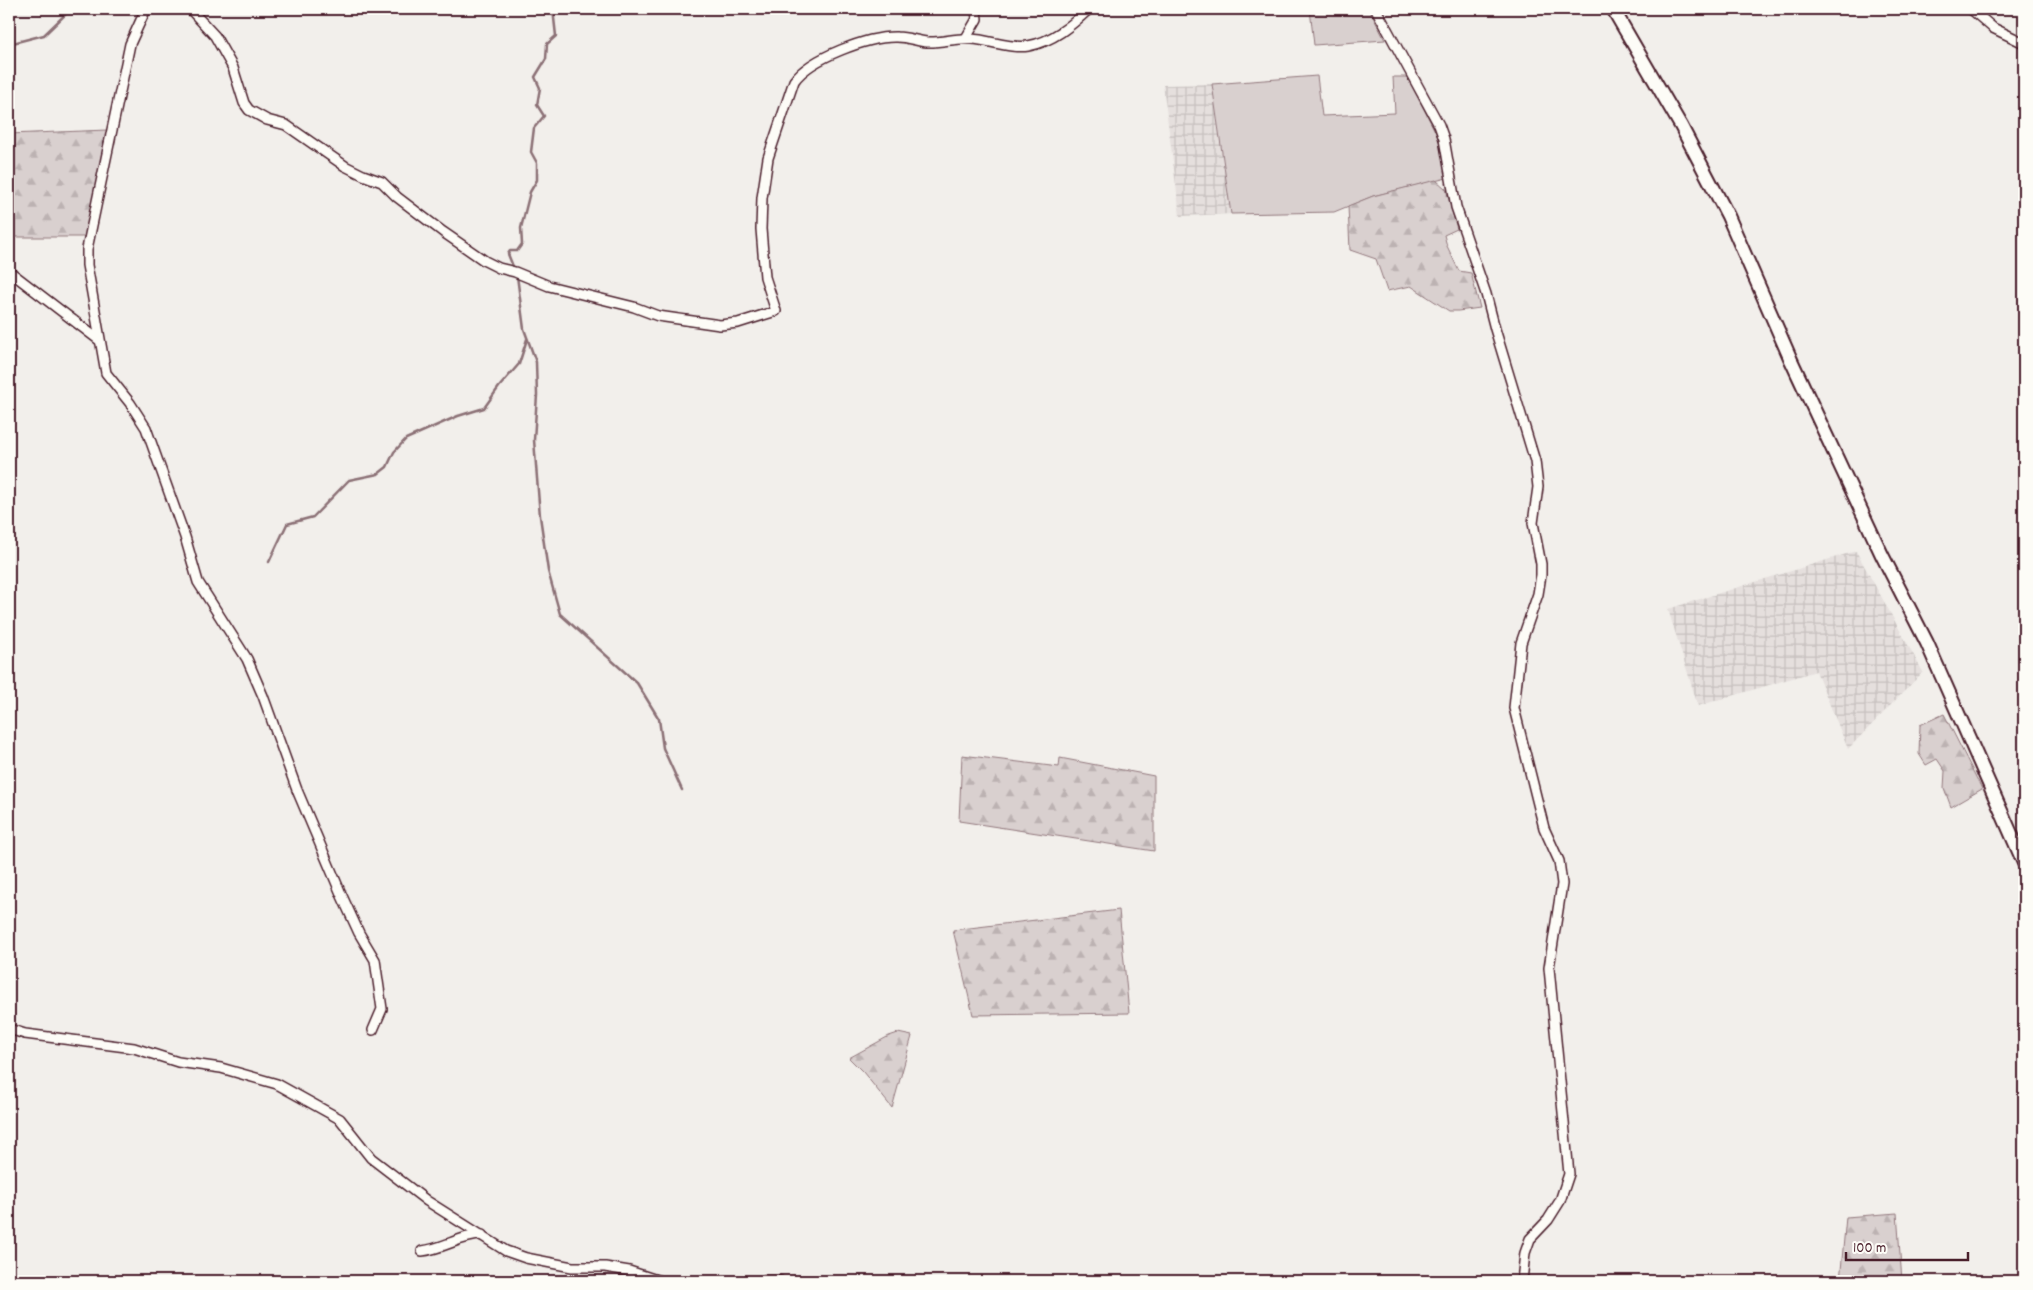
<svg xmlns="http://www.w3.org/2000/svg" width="2033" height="1290" viewBox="0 0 2033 1290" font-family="Dekko,sans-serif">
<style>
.industrial{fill:url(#industrial-grid)}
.green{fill:#d9d0cf;stroke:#92787d}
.forest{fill:url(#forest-firs);stroke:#92787d}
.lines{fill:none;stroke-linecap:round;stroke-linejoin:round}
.stream{stroke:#8b6f75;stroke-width:2.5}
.minor-casing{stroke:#4a1f2b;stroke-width:12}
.secondary-casing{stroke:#4a1f2b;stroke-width:16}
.minor{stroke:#fdfcf7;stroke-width:9}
.secondary{stroke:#fdfcf7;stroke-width:12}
</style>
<defs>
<pattern id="industrial-grid" width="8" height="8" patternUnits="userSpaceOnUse" patternTransform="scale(1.25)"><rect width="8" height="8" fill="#e5dfdd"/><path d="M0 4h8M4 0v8" fill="none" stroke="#c6bfbe"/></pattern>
<pattern id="forest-firs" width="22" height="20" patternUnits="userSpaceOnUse" patternTransform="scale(1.25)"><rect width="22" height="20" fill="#d9d0cf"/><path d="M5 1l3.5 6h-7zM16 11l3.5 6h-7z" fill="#bcb2b2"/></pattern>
</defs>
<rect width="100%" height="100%" fill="#f2efeb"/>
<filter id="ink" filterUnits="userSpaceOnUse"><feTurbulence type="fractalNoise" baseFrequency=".02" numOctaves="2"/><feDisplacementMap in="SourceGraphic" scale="10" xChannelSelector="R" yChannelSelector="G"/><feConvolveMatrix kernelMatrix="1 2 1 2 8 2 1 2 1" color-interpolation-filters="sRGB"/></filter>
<g filter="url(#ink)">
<!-- industrial -->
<g class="industrial">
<path d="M 1212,84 L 1231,214 L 1180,216 L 1163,85 Z"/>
<path d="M 1856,551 L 1923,672 L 1848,749 L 1816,671 L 1698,706 L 1668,609 Z"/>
</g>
<!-- green -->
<g class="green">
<path d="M 1310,9 L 1369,9 L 1385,40 L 1314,45 Z"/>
<path d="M 1317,76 L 1322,116 L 1395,113 L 1393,77 L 1408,77 L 1438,137 L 1447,178 L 1373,196 L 1334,212 L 1231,214 L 1212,84 Z"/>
</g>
<!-- forest -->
<g class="forest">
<path d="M 107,130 L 85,237 L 9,237 L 9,134 Z"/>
<path d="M 1436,180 L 1446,189 L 1457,229 L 1444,235 L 1447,246 L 1459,271 L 1471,273 L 1480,308 L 1458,311 L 1449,311 L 1411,286 L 1387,291 L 1376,259 L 1350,250 L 1348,206 L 1373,196 Z"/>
<path d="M 1944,714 L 1982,789 L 1951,807 L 1944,788 L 1945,771 L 1937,759 L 1926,765 L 1919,754 L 1920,725 Z"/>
<path d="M 962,755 L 1059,767 L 1060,758 L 1154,776 L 1154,851 L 959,821 Z"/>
<path d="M 1119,910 L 1129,1013 L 973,1015 L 953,930 Z"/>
<path d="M 898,1033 L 912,1036 L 892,1108 L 863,1072 L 849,1058 L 889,1036 Z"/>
<path d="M 1897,1213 L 1902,1281 L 1840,1281 L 1846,1217 Z"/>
</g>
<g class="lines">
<!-- stream -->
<g class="stream">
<path d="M 9,44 L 44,35 L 71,9"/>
<path d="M 514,269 L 508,254 L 510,251 L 517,251 L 522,244 L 521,228 L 530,192 L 537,180 L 537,163 L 531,152 L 534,128 L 544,116 L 537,105 L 540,88 L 535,77 L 546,59 L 547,44 L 556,36 L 553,9"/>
<path d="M 517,276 L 524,329 L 536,362 L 537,395 L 534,440 L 540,516 L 548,571 L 560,614 L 637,683 L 659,719 L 663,748 L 682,790"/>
<path d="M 269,562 L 287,524 L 313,517 L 349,480 L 378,474 L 387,467 L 394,452 L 406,439 L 458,416 L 484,408 L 499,387 L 519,364 L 527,339"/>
</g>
<!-- minor casing -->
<g class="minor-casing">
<g id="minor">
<path d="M 146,9 L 130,44 L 87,249 L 87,265 L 106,373 L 130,403 L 146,428 L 185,537 L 198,582 L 247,659 L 263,696 L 297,790 L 342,896 L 359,933 L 375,960 L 382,1009 L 373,1030"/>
<path d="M 190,9 L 215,36 L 233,68 L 244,103 L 249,110 L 267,120 L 286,125 L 345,166 L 363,175 L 382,182 L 397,197 L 443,232 L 485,261 L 499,268 L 515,272 L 549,286 L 634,307 L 658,316 L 720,325 L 738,323 L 776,311 L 765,277 L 761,229 L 762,198 L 768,158 L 794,81 C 810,58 869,36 897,37 C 907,37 917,41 927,42 C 942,43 957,37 972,39 C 988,40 1013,49 1028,46 C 1052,42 1072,25 1089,9"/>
<path d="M 1376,9 L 1439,125 L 1444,139 L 1456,207 L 1486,294 L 1495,329 L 1535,461 L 1538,487 L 1533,523 L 1541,564 L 1541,575 L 1538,594 L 1521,643 L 1514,708 L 1544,828 L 1559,861 L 1562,884 L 1549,968 L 1569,1174 L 1560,1201 L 1548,1220 L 1530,1239 L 1525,1253 L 1522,1281"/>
<path d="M 1971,9 L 1993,28 L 2024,43"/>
<path d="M 966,38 L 977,19 L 976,9"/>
<path d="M 9,271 L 99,340"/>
<path d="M 9,1029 L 25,1034 L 134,1048 L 178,1062 L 221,1068 L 277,1084 L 340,1119 L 371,1158 L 427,1201 L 506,1251 L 526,1258 L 572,1267 L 605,1267 L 629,1271 L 660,1281"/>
<path d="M 422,1251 C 443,1249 461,1235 482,1235"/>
<path d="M 758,1281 L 780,1281"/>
</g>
</g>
<!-- secondary casing -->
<g class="secondary-casing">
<path id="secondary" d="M 1613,9 L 1681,126 L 1728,216 L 1791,360 L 1882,555 L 1927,643 L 2024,863"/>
</g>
<!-- minor -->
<use href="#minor" class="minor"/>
<!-- secondary -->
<use href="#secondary" class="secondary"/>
</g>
</g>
<!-- margin -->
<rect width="2033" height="1290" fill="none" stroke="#fdfcf7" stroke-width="30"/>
<rect x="15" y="15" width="2003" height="1260" fill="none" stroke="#4a1f2b" stroke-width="2" filter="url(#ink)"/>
<!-- scale -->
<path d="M1846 1252v8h122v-8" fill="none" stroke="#4a1f2b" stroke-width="2.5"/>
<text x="1853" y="1252" font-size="15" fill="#4a1f2b" stroke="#fdfcf7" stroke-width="4" paint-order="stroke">100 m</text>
</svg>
